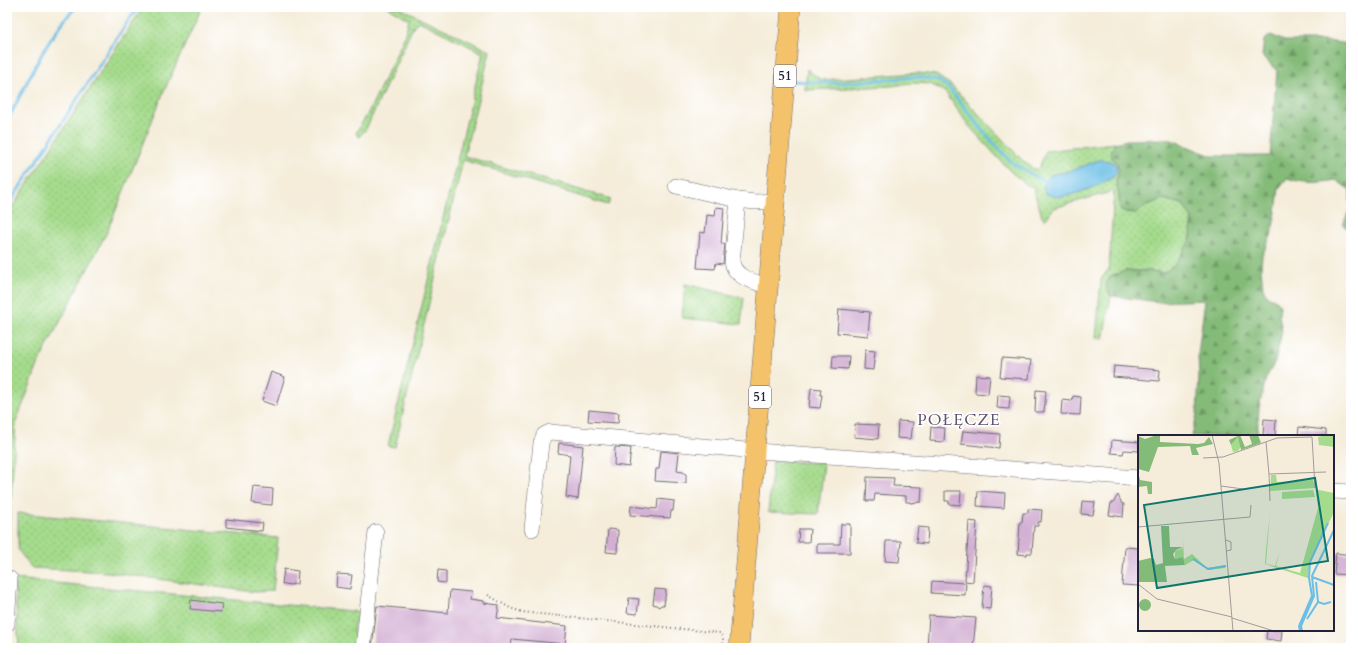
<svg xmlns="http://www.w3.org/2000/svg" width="1358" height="655" viewBox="0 0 1358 655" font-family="Cardo,serif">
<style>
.green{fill:url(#green-dots);stroke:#647e64}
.forest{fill:url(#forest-firs);stroke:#536e5a}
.water{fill:#6bbee7;stroke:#467091}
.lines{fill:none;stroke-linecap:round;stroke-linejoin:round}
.stream{stroke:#6bbee7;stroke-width:3}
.building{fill:#d2afd3}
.minor-casing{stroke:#6c6973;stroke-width:16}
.major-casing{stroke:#6c6973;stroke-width:20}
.path{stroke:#6c6973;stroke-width:2;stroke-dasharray:1 3;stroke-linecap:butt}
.minor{stroke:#fff;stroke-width:15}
.major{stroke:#f4c26a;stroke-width:19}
.labels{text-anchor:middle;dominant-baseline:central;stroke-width:3.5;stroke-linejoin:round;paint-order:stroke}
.shield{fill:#fff;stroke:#646476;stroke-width:1}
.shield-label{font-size:13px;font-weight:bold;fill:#22223b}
.quarter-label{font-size:16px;letter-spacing:1px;fill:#605370;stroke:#fff}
.inset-river{fill:none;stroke:#6bbee7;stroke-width:2}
.inset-road{fill:none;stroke:#a19c9a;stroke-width:1}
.view{fill:#0f766e;fill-opacity:0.15;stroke:#0f766e;stroke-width:2}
.inset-edge{fill:none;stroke:#22223b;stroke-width:2}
</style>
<defs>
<pattern id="green-dots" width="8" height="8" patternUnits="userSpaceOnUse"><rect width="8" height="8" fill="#a5db8c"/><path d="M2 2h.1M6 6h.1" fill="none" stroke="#8ebc7a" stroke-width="1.8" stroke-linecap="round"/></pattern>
<pattern id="forest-firs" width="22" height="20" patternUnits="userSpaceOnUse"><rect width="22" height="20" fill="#84bb78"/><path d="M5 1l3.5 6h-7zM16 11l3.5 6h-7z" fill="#6c9864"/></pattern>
</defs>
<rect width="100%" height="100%" fill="#fff"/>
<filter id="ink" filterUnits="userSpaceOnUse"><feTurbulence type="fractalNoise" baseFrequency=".025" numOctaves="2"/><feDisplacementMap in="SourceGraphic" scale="8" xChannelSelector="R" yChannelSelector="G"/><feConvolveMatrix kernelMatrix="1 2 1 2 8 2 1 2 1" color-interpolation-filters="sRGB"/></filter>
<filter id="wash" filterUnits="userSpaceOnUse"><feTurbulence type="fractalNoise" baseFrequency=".012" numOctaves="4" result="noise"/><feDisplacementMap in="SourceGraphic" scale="16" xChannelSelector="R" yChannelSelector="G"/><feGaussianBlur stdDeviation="0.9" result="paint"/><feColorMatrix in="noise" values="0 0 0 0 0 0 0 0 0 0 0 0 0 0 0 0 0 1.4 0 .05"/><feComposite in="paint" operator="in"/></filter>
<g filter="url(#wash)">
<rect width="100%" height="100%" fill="#f5edda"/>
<!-- green -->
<g class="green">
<path d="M 143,7 L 202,7 L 164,91 L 107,232 L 40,360 L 16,422 L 7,557 L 7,215 Z"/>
<path d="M 388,7 L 398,7 L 490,51 L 464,156 L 611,199 L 608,205 L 463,160 L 395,447 L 388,446 L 483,53 L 419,21 L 414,25 L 366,129 L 359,137 L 356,133 L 368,113 L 403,40 L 409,20 Z"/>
<path d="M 807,69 L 821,80 L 918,73 L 936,75 L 951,85 L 1022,160 L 1032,168 L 1038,170 L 1046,151 L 1115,143 L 1110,155 L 1117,163 L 1119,170 L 1116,182 L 1119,195 L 1120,210 L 1136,214 L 1146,206 L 1162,199 L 1183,204 L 1192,219 L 1191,239 L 1175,265 L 1164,273 L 1149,271 L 1125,271 L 1110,276 L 1106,286 L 1111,296 L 1103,339 L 1096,338 L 1101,279 L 1109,269 L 1114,191 L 1054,208 L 1045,220 L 1042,216 L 1033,188 L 1030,187 L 1011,172 L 969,126 L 945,92 L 930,84 L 914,83 L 890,86 L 805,90 Z"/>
<path d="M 685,284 L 744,298 L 741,324 L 682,318 Z"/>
<path d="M 773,461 L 824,463 L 818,514 L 768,512 Z"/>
<path d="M 18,513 L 278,538 L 273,591 L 254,592 L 107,572 L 32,568 L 18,550 Z"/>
<path d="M 14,579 L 361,612 L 360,622 L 354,623 L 353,631 L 359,635 L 358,648 L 31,648 L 19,647 Z"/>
</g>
<!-- forest -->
<path class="forest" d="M 1271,35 L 1284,41 L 1324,41 L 1351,44 L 1351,233 L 1343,225 L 1350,208 L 1350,190 L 1336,180 C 1318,183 1304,184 1287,178 L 1279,188 L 1276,212 L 1271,236 L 1262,255 L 1261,269 L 1263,288 L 1267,296 L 1276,300 L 1280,306 L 1279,315 L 1282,331 L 1275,362 L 1266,378 L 1259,408 L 1257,436 L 1192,436 L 1197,414 L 1199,377 L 1198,354 L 1205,300 L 1160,302 L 1111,296 L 1106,286 L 1110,276 L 1125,271 L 1149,271 L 1164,273 L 1175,265 L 1191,239 L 1192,219 L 1183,204 L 1162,199 L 1146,206 L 1136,214 L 1120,210 L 1119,195 L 1116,182 L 1119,170 L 1117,163 L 1110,155 L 1115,143 L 1127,140 L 1169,139 L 1212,156 L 1270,156 L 1277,71 L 1262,56 L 1264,40 Z"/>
<!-- water -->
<path class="water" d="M 1099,160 L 1110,161 L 1116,165 C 1117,168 1117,171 1116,174 C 1111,182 1070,197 1060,197 C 1055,197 1049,195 1045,193 C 1042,186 1045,180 1050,175 L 1070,171 Z"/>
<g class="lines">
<!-- stream -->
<g class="stream">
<path d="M 187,7 L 194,8"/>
<path d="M 793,81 L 836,83 L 918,77 L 938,80 L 948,87 L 985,133 L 1010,161 L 1034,176 L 1045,181"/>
<path d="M 7,121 C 28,82 45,39 76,7"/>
<path d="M 7,207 L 130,18 L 140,7"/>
</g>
</g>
<g id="blocks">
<!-- building -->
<g class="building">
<path d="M 716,207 L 724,208 L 721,244 L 725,244 L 723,264 L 716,263 L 715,269 L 697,268 L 700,232 L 705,233 L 707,215 L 715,216 Z"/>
<path d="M 839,309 L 870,312 L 868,336 L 837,333 Z"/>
<path d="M 865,350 L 875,351 L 873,370 L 864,369 Z"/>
<path d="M 833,356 L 849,356 L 848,369 L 832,368 Z"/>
<path d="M 1002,358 L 1031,360 L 1029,379 L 1000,377 Z"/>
<path d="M 1114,366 L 1160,370 L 1159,381 L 1113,377 Z"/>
<path d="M 271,372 L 285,377 L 276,406 L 262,401 Z"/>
<path d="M 976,375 L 990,376 L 988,394 L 975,393 Z"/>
<path d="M 811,388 L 821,389 L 820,395 L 822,395 L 820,408 L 809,407 Z"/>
<path d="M 1036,390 L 1046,391 L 1044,412 L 1035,412 Z"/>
<path d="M 998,395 L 1010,396 L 1009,409 L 997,408 Z"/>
<path d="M 1073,396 L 1081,397 L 1080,415 L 1061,414 L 1062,400 L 1072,401 Z"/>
<path d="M 589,410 L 619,413 L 618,423 L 588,421 Z"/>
<path d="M 1264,419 L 1276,420 L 1275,436 L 1263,436 Z"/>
<path d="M 898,421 L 913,422 L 911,439 L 897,438 Z"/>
<path d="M 855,424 L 879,425 L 878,439 L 854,437 Z"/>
<path d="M 931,427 L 945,428 L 944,442 L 930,441 Z"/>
<path d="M 1299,427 L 1326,430 L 1326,436 L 1298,436 Z"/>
<path d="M 963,431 L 1000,434 L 999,448 L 961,444 Z"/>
<path d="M 1112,440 L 1139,442 L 1139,451 L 1124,450 L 1123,454 L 1111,453 Z"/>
<path d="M 559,443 L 583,446 L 578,499 L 566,497 L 570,455 L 558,453 Z"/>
<path d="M 615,447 L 631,448 L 629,467 L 614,465 Z"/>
<path d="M 661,451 L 679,453 L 677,471 L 683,472 L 686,474 L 686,483 L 655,481 L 656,469 L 659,469 Z"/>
<path d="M 867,477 L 894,478 L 893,486 L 922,487 L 921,502 L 910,503 L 910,502 L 906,502 L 906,496 L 875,494 L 874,501 L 866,501 Z"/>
<path d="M 254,487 L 273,489 L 272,505 L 252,503 Z"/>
<path d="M 945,491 L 961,491 L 960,505 L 949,504 L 949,501 L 945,501 Z"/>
<path d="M 978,491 L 1005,493 L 1004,508 L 977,506 Z"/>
<path d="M 1118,495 L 1122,504 L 1124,504 L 1123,517 L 1109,515 L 1111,503 L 1113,503 Z"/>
<path d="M 658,499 L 674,501 L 673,511 L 671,511 L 670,518 L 630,515 L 631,506 L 657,509 Z"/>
<path d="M 1082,501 L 1095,502 L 1093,515 L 1081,514 Z"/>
<path d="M 1028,509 L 1042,510 L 1041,522 L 1038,522 L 1038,526 L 1034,526 L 1032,553 L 1027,553 L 1027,555 L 1018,554 L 1020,522 L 1022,522 L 1023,513 L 1028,513 Z"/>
<path d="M 226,519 L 263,523 L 262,531 L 226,527 Z"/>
<path d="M 969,521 L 977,522 L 973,582 L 965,581 Z"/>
<path d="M 841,524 L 850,524 L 850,553 L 817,553 L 817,544 L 840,544 Z"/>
<path d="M 918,527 L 928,528 L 927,544 L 916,543 Z"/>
<path d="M 608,529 L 618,530 L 617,553 L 606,552 Z"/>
<path d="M 799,529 L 810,529 L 809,542 L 798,542 Z"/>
<path d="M 886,541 L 901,541 L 899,562 L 885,561 Z"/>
<path d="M 1125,547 L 1139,548 L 1139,586 L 1122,585 Z"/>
<path d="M 1336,553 L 1351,555 L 1351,575 L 1334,574 Z"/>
<path d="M 284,569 L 298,571 L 297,584 L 292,584 L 292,585 L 282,584 Z"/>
<path d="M 438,570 L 446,571 L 446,583 L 437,582 Z"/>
<path d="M 337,574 L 352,575 L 350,589 L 336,587 Z"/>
<path d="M 932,581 L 966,583 L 965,595 L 931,593 Z"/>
<path d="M 984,585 L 992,586 L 990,609 L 982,608 Z"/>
<path d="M 655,589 L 666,590 L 664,605 L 661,605 L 659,607 L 656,605 L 653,604 Z"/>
<path d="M 450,590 L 471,592 L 470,599 L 484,601 L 484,603 L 499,605 L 497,618 L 567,626 L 565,644 L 512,639 L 511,648 L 372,648 L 377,606 L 448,613 Z"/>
<path d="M 629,598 L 639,599 L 637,614 L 627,613 Z"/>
<path d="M 191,600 L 222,604 L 221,612 L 190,609 Z"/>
<path d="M 929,615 L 976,618 L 973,648 L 927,648 Z"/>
<path d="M 1267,630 L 1282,630 L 1281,641 L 1266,639 Z"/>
</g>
</g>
</g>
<g filter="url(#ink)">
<use href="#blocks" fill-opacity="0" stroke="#6c6973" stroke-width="1"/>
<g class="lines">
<!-- minor casing -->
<g class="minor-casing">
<g id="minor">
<path d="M 676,186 L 738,200"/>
<path d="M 769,287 C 755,281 735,279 732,262 L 738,200 L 755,202 L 776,201"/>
<path d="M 1333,491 L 1351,492"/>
<path d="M 532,529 L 541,443 L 544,435 L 550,432 L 756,451 L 1139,478"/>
<path d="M 7,624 L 10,579"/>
<path d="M 363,648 L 376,532"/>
</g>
</g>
<!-- major casing -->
<g class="major-casing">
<path id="major" d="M 739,648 L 791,7"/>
</g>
<!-- path -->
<g class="path">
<path d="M 7,408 L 8,417 L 7,446"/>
<path d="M 488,595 L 510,608 L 522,612 L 720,633 L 723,637 L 723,648"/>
</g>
<!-- minor -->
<use href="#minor" class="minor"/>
<!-- major -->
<use href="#major" class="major"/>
</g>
</g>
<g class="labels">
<!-- shield labels -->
<g class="shield">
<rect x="774" y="65" width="22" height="22" rx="3"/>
<rect x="749" y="386" width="22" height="22" rx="3"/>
</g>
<g class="shield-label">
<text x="785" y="76">51</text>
<text x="760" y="397">51</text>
</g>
<!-- quarter labels -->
<g class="quarter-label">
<text x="959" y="420">POŁĘCZE</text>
</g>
</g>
<!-- overview -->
<g transform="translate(1138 435)">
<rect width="196" height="196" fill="#f5edda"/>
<path d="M 188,0 L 196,0 L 196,12 L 181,10 L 180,2 ZM 100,2 L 104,10 L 100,16 L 95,17 L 93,10 ZM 133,40 L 138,40 L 139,47 L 175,45 L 177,53 L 132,56 ZM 175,55 L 177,62 L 144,64 L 144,57 ZM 181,55 L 196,58 L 196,77 L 172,127 L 170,143 L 127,129 L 128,115 L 109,113 L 128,115 L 132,77 L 128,129 L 137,131 L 142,116 L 138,131 L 162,138 L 180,73 L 178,56 ZM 45,105 L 46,124 L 54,119 L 69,133 L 87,130 L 87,133 L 71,135 L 56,125 L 47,130 L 45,122 L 37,124 L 37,116 L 45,113 Z" fill="#a5db8c"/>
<path d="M 19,0 L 22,0 L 22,7 L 60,9 L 66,8 L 71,2 L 75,9 L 58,13 L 61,20 L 54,20 L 52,11 L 20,12 L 11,37 L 0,34 L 0,1 L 7,4 ZM 102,0 L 107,12 L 114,9 L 111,0 L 120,0 L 123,8 L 103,15 L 100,2 L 93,10 L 91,5 ZM 0,37 L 2,45 L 14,47 L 14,59 L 10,59 L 9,51 L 0,52 ZM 23,91 L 31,91 L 32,112 L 45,112 L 38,115 L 35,119 L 37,124 L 45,122 L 47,130 L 27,131 L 29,147 L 0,147 L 0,126 L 12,123 L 16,124 L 18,130 L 25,128 ZM1 170a6 6 0 1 1 12 0a6 6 0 1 1-12 0Z" fill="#84bb78"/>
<path class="inset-river" d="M 55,124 L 70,134 L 88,131M 174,142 L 196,150M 180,167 L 186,169 L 193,167M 169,184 L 180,167 L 178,147M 162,196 L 161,191 L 174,161 L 171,143 L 172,127 L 190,88M 164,196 L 163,191 L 176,161 L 174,141 L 196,95"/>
<path class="inset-road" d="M 74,0 L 81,28 L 95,196M 128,7 L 131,39 L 188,37M 65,23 L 85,22 L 139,3 L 174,2 L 177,53M 131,39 L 132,66M 83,51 L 105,54M 0,92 L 112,82 L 113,70M 88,105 L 93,107 L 93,115 L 88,116M 0,149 L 19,164 L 94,182M 94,183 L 136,196"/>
<path class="view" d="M 177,43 L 190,126 L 19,153 L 6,70 Z"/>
<rect width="196" height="196" class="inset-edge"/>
</g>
<!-- margin -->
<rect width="1358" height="655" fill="none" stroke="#fff" stroke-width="24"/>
</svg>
